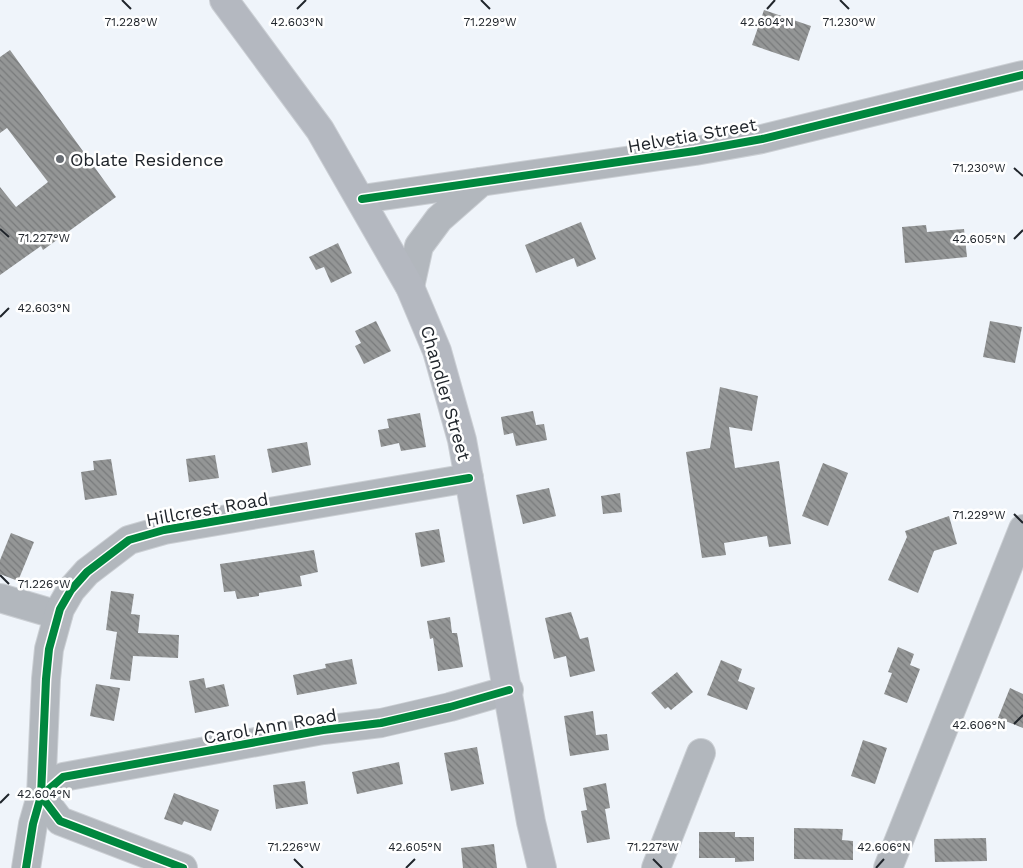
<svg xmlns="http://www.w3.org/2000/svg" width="1023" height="868" viewBox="0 0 1023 868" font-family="'Work Sans',sans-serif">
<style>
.building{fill:url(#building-back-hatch)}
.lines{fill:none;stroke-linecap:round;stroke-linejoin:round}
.minor-casing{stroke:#cbcfd4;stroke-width:30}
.major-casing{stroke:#cbcfd4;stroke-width:30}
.minor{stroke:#b2b7bd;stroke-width:28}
.major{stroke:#b4b8c0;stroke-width:28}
.cycleway-casing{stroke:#fff;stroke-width:11}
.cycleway{stroke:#00873e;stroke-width:8}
.ticks{fill:none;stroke:#20252b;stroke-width:2}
.poi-dot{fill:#686d73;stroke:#fff;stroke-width:2}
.labels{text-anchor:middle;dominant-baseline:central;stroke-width:5;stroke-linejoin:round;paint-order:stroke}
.street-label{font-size:18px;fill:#20252b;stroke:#fff}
.poi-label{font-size:18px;fill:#20252b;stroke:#fff;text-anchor:start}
.ticks-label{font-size:12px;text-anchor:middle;fill:#20252b;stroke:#fff;stroke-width:5;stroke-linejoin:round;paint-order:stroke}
</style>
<defs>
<pattern id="building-back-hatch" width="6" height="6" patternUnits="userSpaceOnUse" patternTransform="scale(1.25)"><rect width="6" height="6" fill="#949696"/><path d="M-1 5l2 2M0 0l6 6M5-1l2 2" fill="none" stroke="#787a7b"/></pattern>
</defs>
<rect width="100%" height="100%" fill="#eff4fa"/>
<!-- building -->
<g class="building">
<path d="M 764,10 L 811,26 L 799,61 L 752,45 Z"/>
<path d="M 10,50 L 116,197 L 43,250 L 41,246 L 0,275 L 0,187 L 16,207 L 48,182 L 7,128 L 0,133 L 0,57 Z"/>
<path d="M 581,222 L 596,259 L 577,267 L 574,258 L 536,273 L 525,245 Z"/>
<path d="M 926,225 L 927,232 L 964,229 L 967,257 L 905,263 L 902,227 Z"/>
<path d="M 338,243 L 352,273 L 331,283 L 324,267 L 316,270 L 309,257 Z"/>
<path d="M 376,321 L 391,351 L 364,364 L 355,346 L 361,343 L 355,331 Z"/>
<path d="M 990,321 L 1022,327 L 1015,363 L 983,357 Z"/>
<path d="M 720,387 L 758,396 L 752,431 L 729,427 L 735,468 L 779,461 L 791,544 L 769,547 L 767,536 L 724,543 L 726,555 L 702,558 L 686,452 L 710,448 Z"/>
<path d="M 533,411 L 536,425 L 544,424 L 547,440 L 516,446 L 513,433 L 504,435 L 501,417 Z"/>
<path d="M 420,413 L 426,447 L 401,451 L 399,443 L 381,447 L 378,430 L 389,428 L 387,419 Z"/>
<path d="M 307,442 L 311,465 L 272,473 L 267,449 Z"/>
<path d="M 215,455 L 219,478 L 189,482 L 186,459 Z"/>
<path d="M 111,459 L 117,495 L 85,500 L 81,472 L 94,470 L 93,461 Z"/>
<path d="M 823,463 L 848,473 L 828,526 L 802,516 Z"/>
<path d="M 549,488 L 556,516 L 523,524 L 516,495 Z"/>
<path d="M 620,493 L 622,512 L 603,514 L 601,496 Z"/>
<path d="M 949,516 L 957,544 L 934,551 L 918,593 L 888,580 L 907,537 L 905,531 Z"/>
<path d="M 439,529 L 445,562 L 421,567 L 415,533 Z"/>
<path d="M 11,533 L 34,542 L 18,581 L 0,574 L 0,560 Z"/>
<path d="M 314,550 L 318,572 L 300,576 L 302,586 L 259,593 L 259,596 L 237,599 L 235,591 L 224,592 L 220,564 Z"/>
<path d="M 111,591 L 134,594 L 131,614 L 140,615 L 138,633 L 179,635 L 178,658 L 133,656 L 130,681 L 110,679 L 117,632 L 106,630 Z"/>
<path d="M 571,612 L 580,639 L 588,637 L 595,671 L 570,677 L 566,656 L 554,659 L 545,618 Z"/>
<path d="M 450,617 L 452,633 L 457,633 L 463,667 L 438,671 L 433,638 L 430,639 L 427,621 Z"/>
<path d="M 898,647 L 914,654 L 910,665 L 920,669 L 907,703 L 884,694 L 892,673 L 888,672 Z"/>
<path d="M 352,659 L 357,684 L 297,695 L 293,675 L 326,668 L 325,664 Z"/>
<path d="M 721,660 L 742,669 L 738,681 L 755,688 L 747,710 L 707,695 Z"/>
<path d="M 677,672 L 693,692 L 671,710 L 668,707 L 665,709 L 651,693 Z"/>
<path d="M 204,678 L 206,688 L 224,684 L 229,706 L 195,713 L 189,681 Z"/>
<path d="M 96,684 L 120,688 L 114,721 L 90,716 Z"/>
<path d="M 1010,688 L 1023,694 L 1023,728 L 998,718 Z"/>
<path d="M 593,711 L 596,735 L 607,734 L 609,750 L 570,756 L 564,716 Z"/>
<path d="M 863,740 L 887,748 L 875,784 L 851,776 Z"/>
<path d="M 477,747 L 484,784 L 451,791 L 444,753 Z"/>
<path d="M 399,762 L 403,784 L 357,794 L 352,772 Z"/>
<path d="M 305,781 L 308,804 L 276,809 L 273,785 Z"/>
<path d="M 606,783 L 610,808 L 605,809 L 610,839 L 587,843 L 581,811 L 587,810 L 583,788 Z"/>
<path d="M 174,793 L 219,810 L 211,831 L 184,821 L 182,825 L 164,819 Z"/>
<path d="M 794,828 L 843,829 L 842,840 L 853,841 L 853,860 L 794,859 Z"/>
<path d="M 699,832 L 735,832 L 735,837 L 754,837 L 754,861 L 735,862 L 735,858 L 699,858 Z"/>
<path d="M 986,838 L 987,861 L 935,862 L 934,839 Z"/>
<path d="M 494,844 L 497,868 L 463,868 L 461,848 Z"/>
</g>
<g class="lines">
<!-- minor casing -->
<g class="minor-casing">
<g id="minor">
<path d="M 362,199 L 695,151 L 762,139 L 1023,75"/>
<path d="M 410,287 L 419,246 L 439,219 L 481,182"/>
<path d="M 0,598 L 58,615"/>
<path d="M 26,868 L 33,824 L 41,796 L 46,679 L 49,649 L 60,609 L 71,590 L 87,572 L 129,540 L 164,530 L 469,478"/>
<path d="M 183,868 L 60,821 L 41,796 L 63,777 L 323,730 L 381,723 L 450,707 L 509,690"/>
<path d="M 656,868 L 701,753"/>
<path d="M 888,868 L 1023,529"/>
</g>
</g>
<!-- major casing -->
<g class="major-casing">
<path id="major" d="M 224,0 L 320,130 L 410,287 L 437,351 L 462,440 L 531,822 L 542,868"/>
</g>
<!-- minor -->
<use href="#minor" class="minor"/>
<!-- major -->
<use href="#major" class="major"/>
<!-- cycleway casing -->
<g class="cycleway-casing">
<g id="cycleway">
<path d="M 362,199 L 695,151 L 762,139 L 1023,75"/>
<path d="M 26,868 L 33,824 L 41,796 L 46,679 L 49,649 L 60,609 L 71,590 L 87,572 L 129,540 L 164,530 L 469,478"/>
<path d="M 183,868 L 60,821 L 41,796 L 63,777 L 323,730 L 381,723 L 450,707 L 509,690"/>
</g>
</g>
<!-- cycleway -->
<use href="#cycleway" class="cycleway"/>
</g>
<!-- ticks -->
<path class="ticks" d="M 122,0 L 131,9M 481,0 L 490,9M 840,0 L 849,9M 297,9 L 306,0M 767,9 L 775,0M 1014,168 L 1023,176M 0,229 L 9,237M 1014,239 L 1023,230M 0,317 L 9,308M 1014,514 L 1023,523M 0,575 L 9,584M 1014,724 L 1023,715M 0,803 L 9,794M 294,859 L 303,868M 653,859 L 662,868M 406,868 L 415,859M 876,868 L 884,859"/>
<!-- markers -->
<circle class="poi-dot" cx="60" cy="159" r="5"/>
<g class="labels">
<!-- street labels -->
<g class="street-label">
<text transform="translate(692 135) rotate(-10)">Helvetia Street</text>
<text transform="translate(446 393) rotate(74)">Chandler Street</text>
<text transform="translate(207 509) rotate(-10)">Hillcrest Road</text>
<text transform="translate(270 726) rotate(-10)">Carol Ann Road</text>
</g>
<!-- poi labels -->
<g class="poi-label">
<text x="70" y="159">Oblate Residence</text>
</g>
</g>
<g class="ticks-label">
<text x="131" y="26">71.228°W</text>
<text x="490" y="26">71.229°W</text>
<text x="849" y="26">71.230°W</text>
<text x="297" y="26">42.603°N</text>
<text x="767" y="26">42.604°N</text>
<text x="979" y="172">71.230°W</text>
<text x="44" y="242">71.227°W</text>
<text x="979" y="243">42.605°N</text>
<text x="44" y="312">42.603°N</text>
<text x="979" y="519">71.229°W</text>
<text x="44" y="588">71.226°W</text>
<text x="979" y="729">42.606°N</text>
<text x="44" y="798">42.604°N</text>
<text x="415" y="851">42.605°N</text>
<text x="884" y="851">42.606°N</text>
<text x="294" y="851">71.226°W</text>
<text x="653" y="851">71.227°W</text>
</g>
</svg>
